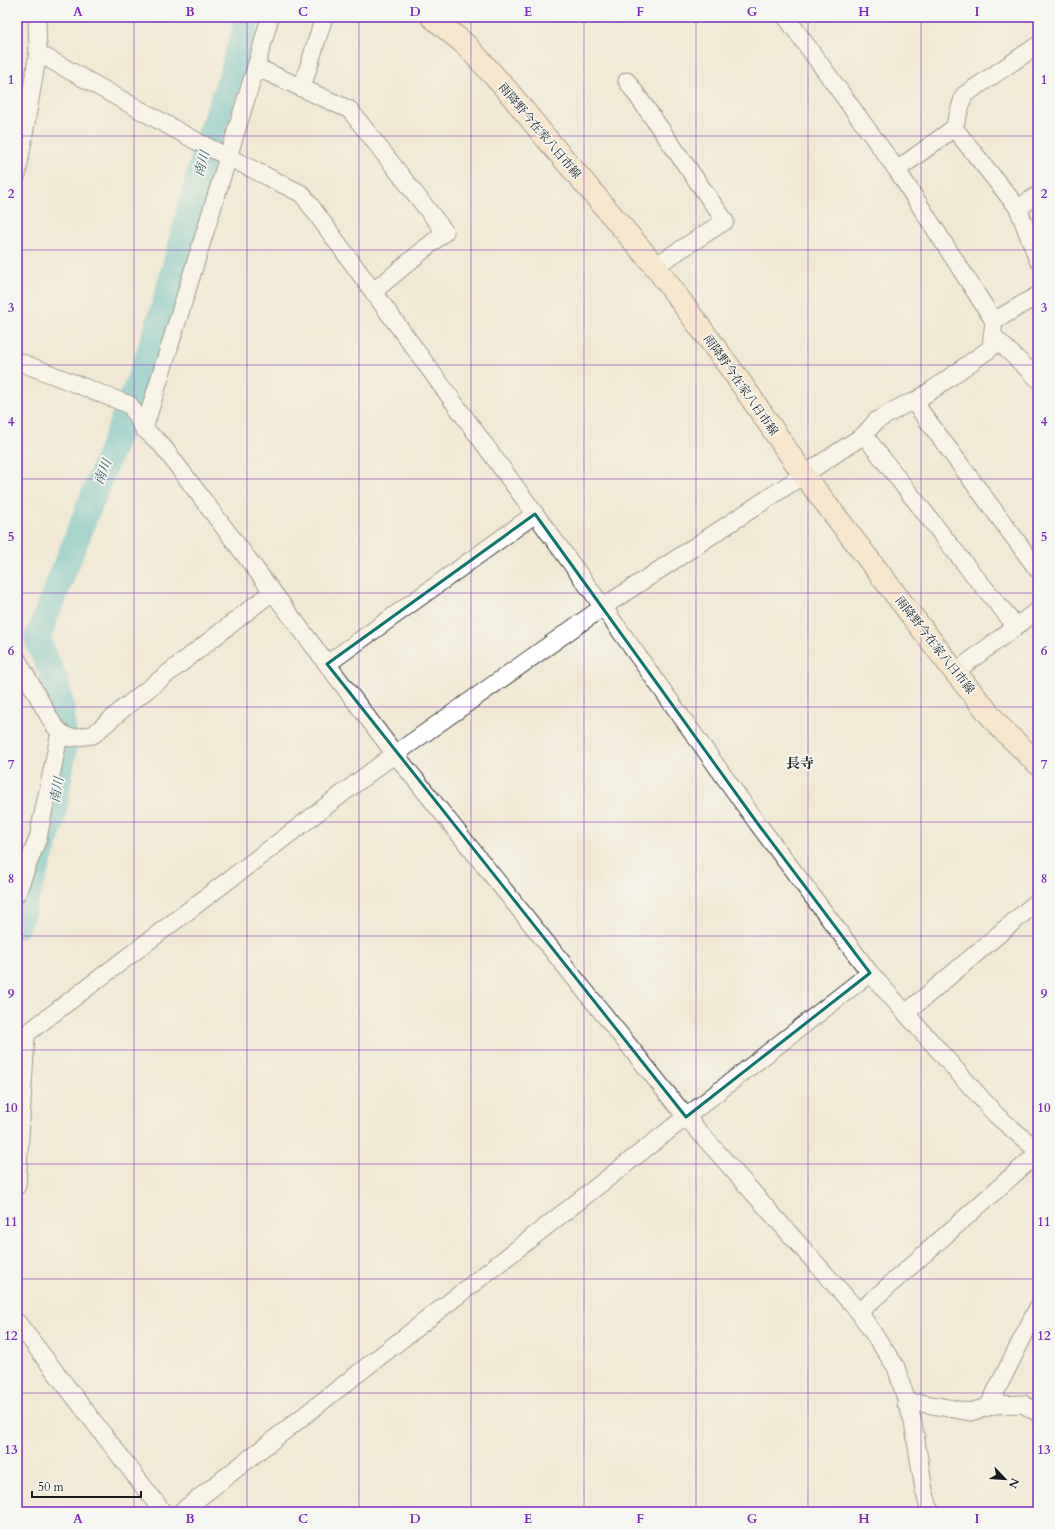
<svg xmlns="http://www.w3.org/2000/svg" width="1055" height="1529" viewBox="0 0 1055 1529" font-family="Cardo,'Noto Serif JP',serif">
<style>
.lines{fill:none;stroke-linecap:round;stroke-linejoin:round}
.river{stroke:#4fbdc7;stroke-width:26}
.minor-casing{stroke:#3c3b38;stroke-width:19}
.secondary-casing{stroke:#3c3b38;stroke-width:24}
.minor{stroke:#fff;stroke-width:17}
.secondary{stroke:#fee4c5;stroke-width:22}
.marked{fill:none;stroke:#0f766e;stroke-width:3;stroke-linejoin:round}
.grid{fill:none;stroke:#7b2cbf;stroke-width:1;stroke-opacity:0.55}
.labels{text-anchor:middle;dominant-baseline:central;stroke-width:3.5;stroke-linejoin:round;paint-order:stroke}
.street-label{font-size:12px;fill:#1c1c1c;stroke:#f6f6f2}
.water-label{font-size:13px;font-style:italic;fill:#305c60;stroke:#f6f6f2}
.quarter-label{font-size:14px;font-weight:bold;fill:#1c1c1c;stroke:#f6f6f2}
.neatline{fill:none;stroke:#7b2cbf;stroke-width:1.5}
.grid-label{font-size:13px;text-anchor:middle;font-weight:bold;fill:#7b2cbf}
</style>
<rect width="100%" height="100%" fill="#f6f6f2"/>
<filter id="ink" filterUnits="userSpaceOnUse"><feTurbulence type="fractalNoise" baseFrequency=".025" numOctaves="2"/><feDisplacementMap in="SourceGraphic" scale="8" xChannelSelector="R" yChannelSelector="G"/><feConvolveMatrix kernelMatrix="1 2 1 2 8 2 1 2 1" color-interpolation-filters="sRGB"/></filter>
<filter id="wash" filterUnits="userSpaceOnUse"><feTurbulence type="fractalNoise" baseFrequency=".012" numOctaves="4" result="noise"/><feDisplacementMap in="SourceGraphic" scale="16" xChannelSelector="R" yChannelSelector="G"/><feGaussianBlur stdDeviation="0.9" result="paint"/><feColorMatrix in="noise" values="0 0 0 0 0 0 0 0 0 0 0 0 0 0 0 0 0 1.4 0 .05"/><feComposite in="paint" operator="in"/></filter>
<g filter="url(#wash)">
<rect width="100%" height="100%" fill="#f1e9d4"/>
<g class="lines">
<!-- river -->
<path class="river" d="M 17,926 L 52,821 L 64,748 L 62,709 L 55,680 L 37,639 L 148,357 L 166,300 L 209,138 L 231,77 L 245,28 L 246,17"/>
</g>
</g>
<g filter="url(#ink)">
<g class="lines">
<!-- minor casing -->
<g class="minor-casing">
<g id="minor">
<path d="M 38,53 L 196,141 L 302,194 L 603,607 L 758,824 L 870,973 L 996,1115 L 1038,1151"/>
<path d="M 256,67 L 350,110 L 445,232 L 374,291"/>
<path d="M 627,81 L 725,221 L 655,266"/>
<path d="M 302,88 L 324,17"/>
<path d="M 954,128 L 1018,208"/>
<path d="M 897,170 L 954,128 L 964,95 L 1038,45"/>
<path d="M 17,175 L 38,53 L 37,17"/>
<path d="M 1038,195 L 1018,208 L 1038,260"/>
<path d="M 994,321 L 1038,295"/>
<path d="M 992,335 L 1038,379"/>
<path d="M 17,361 L 130,405 L 144,429 L 161,444 L 395,754 L 686,1117 L 859,1312 L 896,1367 L 913,1422 L 924,1490 L 930,1512"/>
<path d="M 914,402 L 1038,570"/>
<path d="M 144,429 L 256,67 L 270,17"/>
<path d="M 864,435 L 968,568 L 1016,626"/>
<path d="M 17,659 L 53,724 L 60,732 L 70,738 L 93,735 L 125,707 L 272,592"/>
<path d="M 327,664 L 535,514"/>
<path d="M 955,672 L 1038,610"/>
<path d="M 17,893 L 38,838 L 60,732"/>
<path d="M 906,1013 L 1038,901"/>
<path d="M 17,1041 L 384,762 L 603,607 L 864,435 L 876,421 L 904,405 L 914,402 L 932,390 L 991,348 L 994,321 L 897,170 L 786,17"/>
<path d="M 17,1186 L 26,1036"/>
<path d="M 859,1312 L 1038,1153"/>
<path d="M 17,1322 L 163,1512"/>
<path d="M 906,1404 L 921,1403 L 970,1412 L 995,1405 L 1023,1404 L 1038,1413"/>
<path d="M 988,1407 L 1038,1307"/>
<path d="M 181,1512 L 870,973"/>
</g>
</g>
<!-- secondary casing -->
<g class="secondary-casing">
<path id="secondary" d="M 432,17 L 466,45 L 507,90 L 546,138 L 655,266 L 736,376 L 804,475 L 955,672 L 999,726 L 1038,764"/>
</g>
<!-- minor -->
<use href="#minor" class="minor"/>
<!-- secondary -->
<use href="#secondary" class="secondary"/>
</g>
</g>
<!-- marked area -->
<path d="M0 0H1055V1529H0ZM 535,514 L 758,824 L 870,973 L 686,1117 L 327,664 Z" fill="#f1e9d4" fill-opacity=".55" fill-rule="evenodd"/>
<path class="marked" d="M 535,514 L 758,824 L 870,973 L 686,1117 L 327,664 Z"/>
<!-- grid -->
<path class="grid" d="M 134,17 L 134,1512M 247,17 L 247,1512M 359,17 L 359,1512M 471,17 L 471,1512M 584,17 L 584,1512M 696,17 L 696,1512M 808,17 L 808,1512M 921,17 L 921,1512M 17,136 L 1038,136M 17,250 L 1038,250M 17,365 L 1038,365M 17,479 L 1038,479M 17,593 L 1038,593M 17,707 L 1038,707M 17,822 L 1038,822M 17,936 L 1038,936M 17,1050 L 1038,1050M 17,1164 L 1038,1164M 17,1279 L 1038,1279M 17,1393 L 1038,1393"/>
<g class="labels">
<!-- street labels -->
<g class="street-label">
<text transform="translate(540 131) rotate(50)">雨降野今在家八日市線</text>
<text transform="translate(741 385) rotate(55)">雨降野今在家八日市線</text>
<text transform="translate(935 645) rotate(52)">雨降野今在家八日市線</text>
</g>
<!-- water labels -->
<g class="water-label">
<text transform="translate(202 164) rotate(-74)">南川</text>
<text transform="translate(103 472) rotate(-69)">南川</text>
<text transform="translate(57 790) rotate(-80)">南川</text>
</g>
<!-- quarter labels -->
<g class="quarter-label">
<text x="800" y="763">長寺</text>
</g>
</g>
<!-- margin -->
<rect width="1055" height="1529" fill="none" stroke="#f6f6f2" stroke-width="44"/>
<!-- north arrow -->
<g transform="translate(1005 1479) rotate(115)" stroke="#f6f6f2" stroke-width="3" paint-order="stroke">
<path d="M0-3L7 15L0 10L-7 15Z" fill="#1c1c1c"/>
<text y="-6" font-size="11" font-weight="bold" text-anchor="middle" fill="#1c1c1c">N</text>
</g>
<!-- scale -->
<path d="M32 1491v6h109v-6" fill="none" stroke="#1c1c1c" stroke-width="2"/>
<text x="38" y="1491" font-size="12" fill="#1c1c1c" stroke="#f6f6f2" stroke-width="3" paint-order="stroke">50 m</text>
<rect x="22" y="22" width="1011" height="1485" class="neatline"/>
<g class="grid-label">
<text x="78" y="16">A</text>
<text x="190" y="16">B</text>
<text x="303" y="16">C</text>
<text x="415" y="16">D</text>
<text x="528" y="16">E</text>
<text x="640" y="16">F</text>
<text x="752" y="16">G</text>
<text x="864" y="16">H</text>
<text x="977" y="16">I</text>
<text x="11" y="84">1</text>
<text x="1044" y="84">1</text>
<text x="11" y="198">2</text>
<text x="1044" y="198">2</text>
<text x="11" y="312">3</text>
<text x="1044" y="312">3</text>
<text x="11" y="426">4</text>
<text x="1044" y="426">4</text>
<text x="11" y="541">5</text>
<text x="1044" y="541">5</text>
<text x="11" y="655">6</text>
<text x="1044" y="655">6</text>
<text x="11" y="769">7</text>
<text x="1044" y="769">7</text>
<text x="11" y="883">8</text>
<text x="1044" y="883">8</text>
<text x="11" y="998">9</text>
<text x="1044" y="998">9</text>
<text x="11" y="1112">10</text>
<text x="1044" y="1112">10</text>
<text x="11" y="1226">11</text>
<text x="1044" y="1226">11</text>
<text x="11" y="1340">12</text>
<text x="1044" y="1340">12</text>
<text x="11" y="1454">13</text>
<text x="1044" y="1454">13</text>
<text x="78" y="1523">A</text>
<text x="190" y="1523">B</text>
<text x="303" y="1523">C</text>
<text x="415" y="1523">D</text>
<text x="528" y="1523">E</text>
<text x="640" y="1523">F</text>
<text x="752" y="1523">G</text>
<text x="864" y="1523">H</text>
<text x="977" y="1523">I</text>
</g>
</svg>
